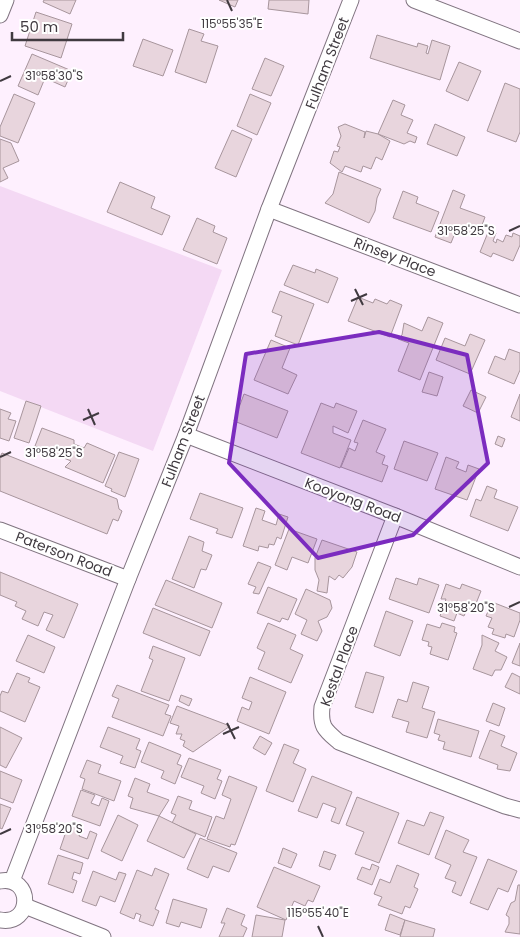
<svg xmlns="http://www.w3.org/2000/svg" width="520" height="937" viewBox="0 0 520 937" font-family="Poppins,sans-serif">
<style>
.green{fill:#f4d9f4}
.building{fill:#e8d5dd;stroke:#a7959c}
.lines{fill:none;stroke-linecap:round;stroke-linejoin:round}
.street-casing{stroke:#807480;stroke-width:17}
.street{stroke:#fff;stroke-width:15}
.marked{fill:#7b2cbf;fill-opacity:0.2;stroke:#7b2cbf;stroke-width:4;stroke-linejoin:round}
.ticks{fill:none;stroke:#403a40;stroke-width:2}
.labels{text-anchor:middle;dominant-baseline:central;stroke-width:4;stroke-linejoin:round;paint-order:stroke}
.street-label{font-size:14px;fill:#403a40;stroke:#fff}
.ticks-label{font-size:12px;text-anchor:middle;fill:#403a40;stroke:#fff;stroke-width:4;stroke-linejoin:round;paint-order:stroke}
</style>
<rect width="100%" height="100%" fill="#fef0fe"/>
<!-- green -->
<path class="green" d="M 0,186 L 222,270 L 153,451 L 0,391 Z"/>
<!-- building -->
<g class="building">
<path d="M 44,0 L 76,0 L 70,14 L 43,2 Z"/>
<path d="M 219,0 L 238,0 L 235,7 Z"/>
<path d="M 269,0 L 309,0 L 308,14 L 268,9 Z"/>
<path d="M 36,12 L 72,24 L 61,58 L 25,46 Z"/>
<path d="M 189,29 L 204,34 L 201,41 L 218,46 L 206,83 L 175,72 Z"/>
<path d="M 377,35 L 417,47 L 418,43 L 428,46 L 426,53 L 428,54 L 432,40 L 450,46 L 440,80 L 370,58 Z"/>
<path d="M 143,39 L 173,50 L 163,76 L 133,66 Z"/>
<path d="M 32,54 L 72,71 L 65,87 L 45,78 L 38,95 L 18,86 Z"/>
<path d="M 265,58 L 284,66 L 271,96 L 252,89 Z"/>
<path d="M 459,62 L 481,71 L 468,101 L 446,91 Z"/>
<path d="M 505,83 L 520,89 L 520,132 L 516,142 L 487,131 Z"/>
<path d="M 14,94 L 35,103 L 18,143 L 0,136 L 0,127 Z"/>
<path d="M 250,94 L 271,103 L 257,135 L 237,126 Z"/>
<path d="M 393,100 L 405,105 L 401,115 L 413,120 L 407,133 L 417,137 L 415,143 L 410,141 L 404,144 L 378,134 Z"/>
<path d="M 345,124 L 365,132 L 364,138 L 366,131 L 378,134 L 390,141 L 382,160 L 376,157 L 371,169 L 363,166 L 361,172 L 345,166 L 342,172 L 330,163 L 334,151 L 338,152 L 340,147 L 337,146 L 341,136 L 338,127 Z"/>
<path d="M 435,124 L 465,137 L 457,156 L 427,144 Z"/>
<path d="M 232,130 L 252,139 L 236,177 L 215,168 Z"/>
<path d="M 0,139 L 11,143 L 19,161 L 3,168 L 8,178 L 0,182 Z"/>
<path d="M 339,172 L 381,189 L 377,198 L 375,211 L 369,223 L 325,203 L 333,194 Z"/>
<path d="M 120,182 L 155,197 L 151,208 L 170,216 L 162,235 L 107,212 Z"/>
<path d="M 453,190 L 465,195 L 460,208 L 485,217 L 478,236 L 457,228 L 451,243 L 435,237 Z"/>
<path d="M 403,191 L 418,197 L 416,203 L 439,212 L 431,232 L 393,218 Z"/>
<path d="M 197,218 L 215,226 L 213,232 L 227,238 L 217,264 L 183,250 Z"/>
<path d="M 489,230 L 496,233 L 493,241 L 496,243 L 497,239 L 503,242 L 506,235 L 512,237 L 513,233 L 520,236 L 520,245 L 513,261 L 493,253 L 491,257 L 480,252 Z"/>
<path d="M 293,265 L 315,273 L 316,269 L 338,278 L 328,303 L 284,285 Z"/>
<path d="M 280,291 L 314,304 L 298,345 L 275,336 L 282,316 L 272,312 Z"/>
<path d="M 358,297 L 373,303 L 375,299 L 387,304 L 390,300 L 402,305 L 390,337 L 348,321 Z"/>
<path d="M 428,317 L 443,323 L 420,380 L 398,371 L 409,343 L 398,339 L 402,335 L 404,323 L 422,331 Z"/>
<path d="M 470,334 L 485,340 L 470,374 L 436,360 L 445,338 L 465,346 Z"/>
<path d="M 271,340 L 290,348 L 282,368 L 297,375 L 288,394 L 254,380 Z"/>
<path d="M 509,349 L 520,353 L 520,370 L 514,384 L 488,373 L 495,356 L 505,360 Z"/>
<path d="M 429,372 L 443,377 L 437,396 L 422,392 Z"/>
<path d="M 471,390 L 486,397 L 478,413 L 463,406 Z"/>
<path d="M 244,394 L 288,411 L 277,438 L 234,421 Z"/>
<path d="M 520,394 L 520,421 L 511,417 Z"/>
<path d="M 26,401 L 41,406 L 29,443 L 14,438 Z"/>
<path d="M 321,403 L 334,408 L 336,403 L 357,411 L 348,433 L 333,426 L 333,433 L 351,440 L 340,468 L 301,453 Z"/>
<path d="M 0,409 L 11,413 L 8,419 L 16,421 L 9,441 L 0,438 Z"/>
<path d="M 363,420 L 386,429 L 376,452 L 385,456 L 382,464 L 388,466 L 382,482 L 341,467 L 349,448 L 355,451 L 358,443 L 354,442 Z"/>
<path d="M 42,428 L 74,440 L 74,444 L 84,448 L 87,443 L 115,455 L 103,483 L 65,467 L 71,461 L 35,446 Z"/>
<path d="M 498,436 L 505,439 L 502,447 L 495,444 Z"/>
<path d="M 404,441 L 438,453 L 427,481 L 394,469 Z"/>
<path d="M 119,452 L 139,459 L 125,497 L 111,491 L 112,489 L 105,486 Z"/>
<path d="M 2,453 L 117,499 L 119,509 L 122,511 L 118,521 L 113,519 L 107,534 L 0,491 L 0,457 Z"/>
<path d="M 446,457 L 459,462 L 456,468 L 466,472 L 468,465 L 479,469 L 467,500 L 435,489 Z"/>
<path d="M 487,486 L 497,490 L 494,498 L 518,507 L 508,531 L 470,516 L 476,499 L 481,501 Z"/>
<path d="M 200,493 L 243,508 L 232,538 L 216,533 L 218,529 L 190,519 Z"/>
<path d="M 256,508 L 265,511 L 262,520 L 276,525 L 279,514 L 288,517 L 281,539 L 277,537 L 274,545 L 269,544 L 268,548 L 259,546 L 258,551 L 243,546 Z"/>
<path d="M 289,529 L 317,539 L 308,563 L 292,557 L 287,570 L 275,565 Z"/>
<path d="M 189,536 L 204,542 L 202,551 L 212,555 L 206,570 L 201,569 L 194,588 L 172,579 Z"/>
<path d="M 322,540 L 357,552 L 352,567 L 343,578 L 339,575 L 335,580 L 329,576 L 327,593 L 317,591 L 319,580 L 315,570 L 315,558 Z"/>
<path d="M 258,562 L 271,567 L 259,594 L 253,593 L 256,587 L 248,584 Z"/>
<path d="M 0,572 L 78,604 L 64,638 L 46,630 L 53,615 L 44,612 L 38,626 L 22,619 L 26,611 L 15,606 L 17,602 L 0,595 Z"/>
<path d="M 396,578 L 417,585 L 419,578 L 439,585 L 429,613 L 389,599 Z"/>
<path d="M 166,580 L 222,603 L 212,628 L 155,605 Z"/>
<path d="M 446,584 L 460,589 L 462,584 L 481,591 L 473,611 L 467,609 L 464,616 L 457,613 L 454,621 L 440,616 L 446,599 L 441,599 Z"/>
<path d="M 268,587 L 297,599 L 288,620 L 282,618 L 280,622 L 257,613 Z"/>
<path d="M 306,589 L 330,600 L 332,608 L 327,617 L 318,621 L 322,631 L 317,641 L 301,634 L 307,620 L 295,614 Z"/>
<path d="M 492,602 L 520,613 L 520,620 L 514,637 L 506,634 L 505,638 L 492,634 L 494,629 L 488,627 L 492,618 L 486,616 Z"/>
<path d="M 153,608 L 210,631 L 200,656 L 143,633 Z"/>
<path d="M 386,611 L 413,621 L 400,656 L 374,646 Z"/>
<path d="M 268,623 L 296,635 L 290,649 L 303,655 L 291,683 L 258,669 L 265,652 L 257,648 Z"/>
<path d="M 442,623 L 455,627 L 454,632 L 457,633 L 448,660 L 430,654 L 432,647 L 428,646 L 429,642 L 422,640 L 427,624 L 440,628 Z"/>
<path d="M 28,635 L 55,647 L 44,673 L 16,661 Z"/>
<path d="M 482,635 L 499,643 L 495,651 L 507,657 L 501,670 L 495,670 L 492,676 L 473,669 L 482,645 Z"/>
<path d="M 520,643 L 520,666 L 512,663 Z"/>
<path d="M 153,646 L 185,658 L 169,701 L 141,691 L 153,660 L 149,658 Z"/>
<path d="M 366,672 L 384,677 L 373,713 L 355,707 Z"/>
<path d="M 17,673 L 30,678 L 28,682 L 40,687 L 25,722 L 0,711 L 0,696 L 2,691 L 8,693 Z"/>
<path d="M 512,673 L 520,677 L 520,694 L 505,687 Z"/>
<path d="M 250,677 L 286,692 L 269,734 L 237,721 L 242,707 L 249,710 L 252,702 L 242,698 Z"/>
<path d="M 413,682 L 429,687 L 422,708 L 435,712 L 427,738 L 406,732 L 409,722 L 392,717 L 398,699 L 407,702 Z"/>
<path d="M 117,685 L 169,705 L 165,714 L 171,716 L 163,736 L 112,717 L 119,699 L 112,696 Z"/>
<path d="M 181,695 L 192,699 L 189,706 L 179,701 Z"/>
<path d="M 493,703 L 505,708 L 499,726 L 486,721 Z"/>
<path d="M 177,706 L 230,726 L 193,752 L 183,746 L 185,741 L 180,739 L 182,734 L 176,734 L 179,726 L 170,723 Z"/>
<path d="M 438,719 L 479,731 L 471,757 L 443,749 L 445,742 L 438,740 L 440,735 L 434,733 Z"/>
<path d="M 0,727 L 22,738 L 6,768 L 0,765 Z"/>
<path d="M 108,727 L 140,739 L 136,749 L 141,751 L 135,768 L 120,763 L 123,756 L 100,747 Z"/>
<path d="M 490,730 L 505,736 L 501,746 L 517,753 L 510,771 L 497,769 L 498,765 L 479,758 Z"/>
<path d="M 260,736 L 272,743 L 265,755 L 253,748 Z"/>
<path d="M 149,742 L 181,755 L 177,764 L 182,766 L 175,784 L 161,778 L 164,771 L 141,762 Z"/>
<path d="M 284,744 L 299,750 L 293,763 L 306,769 L 293,802 L 266,791 Z"/>
<path d="M 189,758 L 221,770 L 217,779 L 222,781 L 215,799 L 201,793 L 204,786 L 181,777 Z"/>
<path d="M 87,760 L 101,765 L 98,773 L 121,781 L 114,801 L 82,789 L 85,779 L 80,777 Z"/>
<path d="M 0,771 L 22,780 L 13,803 L 0,798 Z"/>
<path d="M 229,776 L 257,787 L 235,845 L 231,844 L 230,847 L 207,839 L 216,816 L 224,819 L 231,799 L 222,795 Z"/>
<path d="M 312,776 L 352,792 L 339,824 L 331,821 L 336,808 L 323,803 L 317,818 L 298,811 Z"/>
<path d="M 135,778 L 150,784 L 147,792 L 169,800 L 159,816 L 130,808 L 133,798 L 128,796 Z"/>
<path d="M 81,790 L 95,795 L 91,803 L 99,806 L 102,798 L 109,801 L 100,826 L 72,816 Z"/>
<path d="M 178,796 L 192,801 L 189,809 L 212,817 L 205,837 L 172,823 L 176,815 L 171,813 Z"/>
<path d="M 357,797 L 399,813 L 379,863 L 355,854 L 364,832 L 346,825 Z"/>
<path d="M 0,804 L 11,808 L 2,829 L 0,828 Z"/>
<path d="M 430,812 L 444,817 L 429,855 L 398,843 L 407,820 L 424,826 Z"/>
<path d="M 118,815 L 138,825 L 122,861 L 101,851 Z"/>
<path d="M 159,816 L 196,834 L 184,858 L 147,841 Z"/>
<path d="M 69,823 L 82,828 L 79,836 L 87,839 L 90,831 L 97,834 L 88,859 L 60,849 Z"/>
<path d="M 446,830 L 469,840 L 463,852 L 477,857 L 461,896 L 452,892 L 456,882 L 445,878 L 451,865 L 435,858 Z"/>
<path d="M 200,838 L 237,853 L 229,872 L 213,866 L 208,878 L 187,869 Z"/>
<path d="M 283,848 L 297,854 L 291,868 L 278,863 Z"/>
<path d="M 324,851 L 336,855 L 330,870 L 319,866 Z"/>
<path d="M 58,855 L 83,863 L 80,874 L 74,872 L 72,879 L 77,881 L 73,893 L 48,884 Z"/>
<path d="M 488,859 L 517,871 L 508,892 L 498,888 L 488,910 L 470,903 Z"/>
<path d="M 372,864 L 379,867 L 372,885 L 357,879 L 362,867 L 370,870 Z"/>
<path d="M 397,865 L 419,874 L 414,887 L 418,889 L 410,908 L 405,906 L 402,914 L 378,905 L 382,897 L 374,894 L 380,879 L 390,883 Z"/>
<path d="M 274,867 L 320,886 L 313,902 L 308,900 L 305,906 L 294,901 L 286,920 L 257,907 Z"/>
<path d="M 155,868 L 169,874 L 155,909 L 159,911 L 153,926 L 139,921 L 141,915 L 136,913 L 134,919 L 120,913 L 137,870 L 152,876 Z"/>
<path d="M 93,871 L 116,880 L 119,872 L 126,874 L 115,902 L 100,896 L 96,906 L 82,901 Z"/>
<path d="M 518,885 L 520,885 L 520,934 L 505,932 L 509,924 L 509,917 L 506,915 L 511,903 L 515,901 Z"/>
<path d="M 173,899 L 207,909 L 201,928 L 181,922 L 179,927 L 166,923 Z"/>
<path d="M 227,908 L 245,915 L 241,925 L 247,928 L 243,937 L 219,937 L 225,923 L 221,923 Z"/>
<path d="M 390,914 L 405,920 L 400,935 L 385,930 Z"/>
<path d="M 256,915 L 285,920 L 282,937 L 252,937 Z"/>
<path d="M 405,920 L 435,929 L 433,937 L 400,937 Z"/>
</g>
<g class="lines">
<!-- street casing -->
<g class="street-casing">
<g id="street">
<path d="M 414,0 L 520,41"/>
<path d="M 0,15 L 6,0"/>
<path d="M 269,209 L 520,305"/>
<path d="M 186,435 L 395,516 L 520,567"/>
<path d="M 395,516 L 322,707 C 320,727 325,730 339,742 L 505,806 L 520,810"/>
<path d="M 0,530 L 128,579"/>
<path d="M 0,881 C 33,875 33,926 0,920"/>
<path d="M 12,881 L 128,579 L 186,435 L 269,209 L 351,0"/>
<path d="M 25,906 L 103,937"/>
</g>
</g>
<!-- street -->
<use href="#street" class="street"/>
</g>
<!-- marked area -->
<path class="marked" d="M 379,332 L 467,355 L 488,463 L 413,535 L 318,558 L 229,463 L 246,354 Z"/>
<!-- ticks -->
<path class="ticks" d="M 227,0 L 232,11M 0,81 L 11,76M 509,231 L 520,226M 355,289 L 363,305M 351,301 L 367,294M 88,409 L 95,425M 83,420 L 99,413M 0,457 L 11,452M 509,607 L 520,602M 227,723 L 235,739M 223,734 L 239,727M 0,834 L 11,829M 318,926 L 323,937"/>
<g class="labels">
<!-- street labels -->
<g class="street-label">
<text transform="translate(327 63) rotate(-69)">Fulham Street</text>
<text transform="translate(395 257) rotate(21)">Rinsey Place</text>
<text transform="translate(183 441) rotate(-69)">Fulham Street</text>
<text transform="translate(353 500) rotate(21)">Kooyong Road</text>
<text transform="translate(64 554) rotate(21)">Paterson Road</text>
<text transform="translate(339 666) rotate(-70)">Kestal Place</text>
</g>
</g>
<g class="ticks-label">
<text x="232" y="28">115°55'35"E</text>
<text x="54" y="80">31°58'30"S</text>
<text x="466" y="235">31°58'25"S</text>
<text x="54" y="457">31°58'25"S</text>
<text x="466" y="612">31°58'20"S</text>
<text x="54" y="833">31°58'20"S</text>
<text x="318" y="917">115°55'40"E</text>
</g>
<!-- scale -->
<path d="M12 32v8h111v-8" fill="none" stroke="#403a40" stroke-width="2.5"/>
<text x="20" y="32" font-size="15" fill="#403a40" stroke="#ffffff" stroke-width="4" paint-order="stroke">50 m</text>
</svg>
